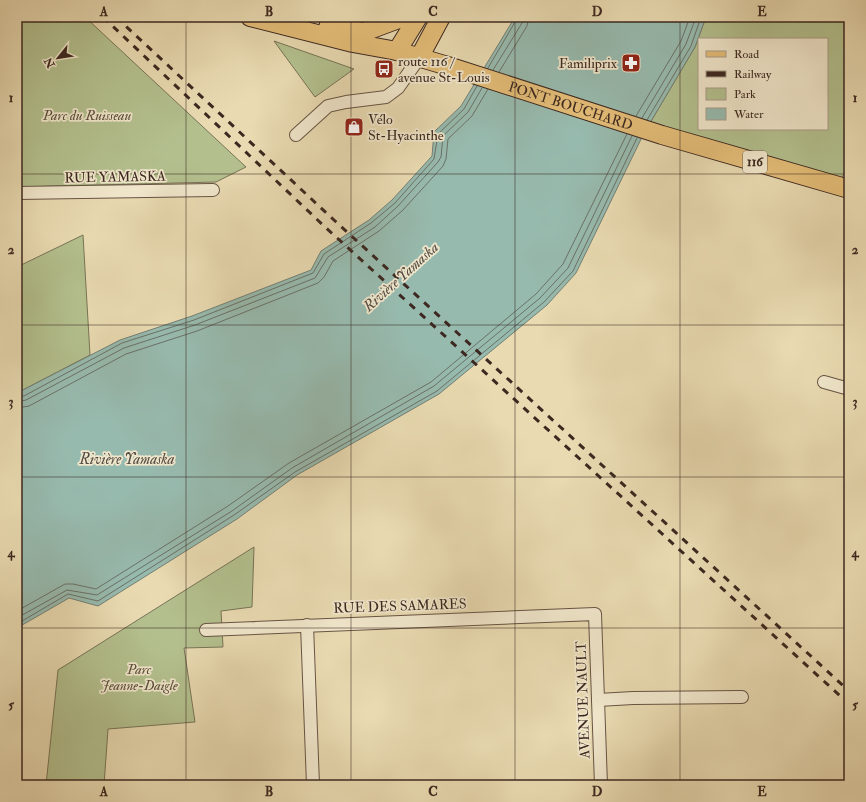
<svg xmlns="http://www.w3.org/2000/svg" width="866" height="802" viewBox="0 0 866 802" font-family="'IM FELL Double Pica',serif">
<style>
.green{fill:#b3c08e;stroke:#787457;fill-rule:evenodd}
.water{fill:#97baae;stroke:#738075}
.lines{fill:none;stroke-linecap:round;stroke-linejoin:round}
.shore{stroke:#6a7167;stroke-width:1}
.street-casing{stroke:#675444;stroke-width:14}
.primary-casing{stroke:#3c2820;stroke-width:20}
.street{stroke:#f1e7cc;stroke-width:12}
.primary{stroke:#e4bd78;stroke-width:18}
.rail{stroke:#3c2820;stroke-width:3;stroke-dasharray:7 7;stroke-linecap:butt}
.grid{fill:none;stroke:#3c2820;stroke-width:1;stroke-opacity:0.55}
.labels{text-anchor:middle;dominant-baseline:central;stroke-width:3.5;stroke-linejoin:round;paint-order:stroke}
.shield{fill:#f1e7cc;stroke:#726154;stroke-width:1}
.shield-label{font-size:13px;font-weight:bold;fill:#3c2820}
.poi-label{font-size:14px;fill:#3c2820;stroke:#f1e7cc;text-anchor:start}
.street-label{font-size:14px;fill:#3c2820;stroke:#f1e7cc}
.park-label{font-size:14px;font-style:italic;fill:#5a4e3c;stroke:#f1e7cc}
.water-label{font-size:15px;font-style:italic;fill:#534c44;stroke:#f1e7cc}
.neatline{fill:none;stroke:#3c2820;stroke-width:1.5}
.grid-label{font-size:13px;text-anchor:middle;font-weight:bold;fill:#3c2820}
</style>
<rect width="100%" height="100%" fill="#e9dab1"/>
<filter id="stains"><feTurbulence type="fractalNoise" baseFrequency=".005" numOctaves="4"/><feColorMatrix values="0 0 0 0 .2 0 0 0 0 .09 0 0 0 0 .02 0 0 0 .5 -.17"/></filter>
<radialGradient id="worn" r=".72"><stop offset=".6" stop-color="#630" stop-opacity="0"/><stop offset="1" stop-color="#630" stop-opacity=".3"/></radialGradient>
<!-- green -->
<g class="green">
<path d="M 17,17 L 85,17 L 246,167 L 216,182 L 17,187 Z"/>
<path d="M 706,17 L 849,17 L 849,160 L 838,189 L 644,133 L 695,47 ZM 699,39 L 827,39 L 827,129 L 699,129 Z"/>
<path d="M 274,41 L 354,69 L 315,97 Z"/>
<path d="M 83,235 L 90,355 L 17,393 L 17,267 Z"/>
<path d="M 254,547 L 252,607 L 221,611 L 223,647 L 184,648 L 195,722 L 108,729 L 104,785 L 46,785 L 58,670 Z"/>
</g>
<!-- water -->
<path class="water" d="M 515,17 L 706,17 L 695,47 L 644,133 L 576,273 L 547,305 L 439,394 L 297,475 L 237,519 L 98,606 L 69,598 L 17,628 L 17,393 L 120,340 L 192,316 L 311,270 L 321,251 L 369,220 L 392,200 L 432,156 L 434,132 L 461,106 Z"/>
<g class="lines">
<!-- shore -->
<g class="shore">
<path d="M 488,68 L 518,17"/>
<path d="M 493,70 L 522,23 L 523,17"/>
<path d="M 499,72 L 527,26 L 529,17"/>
<path d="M 636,116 L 681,41 L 690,17"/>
<path d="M 642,118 L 686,44 L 696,17"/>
<path d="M 647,120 L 691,46 L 701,17"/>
<path d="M 17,397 L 24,396 L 122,343 L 194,320 L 313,273 L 324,254 L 371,223 L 395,203 L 434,159 L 438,134 L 464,109 L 477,86"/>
<path d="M 17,402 L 26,400 L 124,348 L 195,325 L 315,278 L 328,257 L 375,227 L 398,206 L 438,162 L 441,157 L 443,136 L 468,112 L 482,88"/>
<path d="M 17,408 L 29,406 L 126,354 L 197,331 L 318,283 L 324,277 L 333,261 L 379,231 L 403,210 L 443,166 L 446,159 L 448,139 L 472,116 L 488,89"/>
<path d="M 17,611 L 65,584 L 73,584 L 96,589 L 228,506 L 289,463 L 431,382 L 536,294 L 563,264 L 627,134"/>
<path d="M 17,618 L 67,590 L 97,595 L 232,511 L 292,468 L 434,386 L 540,298 L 568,268 L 632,136"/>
<path d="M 17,624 L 68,594 L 98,601 L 234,515 L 295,472 L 437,391 L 544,302 L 573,271 L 637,138"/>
</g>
<!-- street casing -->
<g class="street-casing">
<g id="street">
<path d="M 296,135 L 328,106 L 346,102 L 386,97 L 398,88 L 419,58"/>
<path d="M 17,193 L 213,190"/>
<path d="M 824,382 L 849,389"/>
<path d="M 307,625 L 313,785"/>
<path d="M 206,630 L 595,614 L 601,785"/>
<path d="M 598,700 L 633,698 L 742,697"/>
</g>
</g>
<!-- primary casing -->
<g class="primary-casing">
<g id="primary">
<path id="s1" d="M 250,17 L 353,43 L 397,51 L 448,66 L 662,135 L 849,189"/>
<path d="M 328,27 L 364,32 L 404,17"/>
<path d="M 397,51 L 418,17"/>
<path d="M 419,58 L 441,17"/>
</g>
</g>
<!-- street -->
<use href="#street" class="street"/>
<!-- primary -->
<use href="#primary" class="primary"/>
<!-- rail -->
<g class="rail">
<path d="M 103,17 L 324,226 L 849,704"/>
<path d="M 116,17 L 334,220 L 849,691"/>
</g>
</g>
<!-- grid -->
<path class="grid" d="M 186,17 L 186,785M 351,17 L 351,785M 515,17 L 515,785M 680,17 L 680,785M 17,174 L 849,174M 17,325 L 849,325M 17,477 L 849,477M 17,628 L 849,628"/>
<!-- icons -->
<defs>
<g id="pharmacy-square" transform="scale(1)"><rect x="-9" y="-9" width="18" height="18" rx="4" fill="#8f2418" stroke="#f1e7cc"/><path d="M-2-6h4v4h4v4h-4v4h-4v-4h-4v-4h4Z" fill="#fff"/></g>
<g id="bus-square" transform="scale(1)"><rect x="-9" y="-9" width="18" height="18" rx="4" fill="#8f2418" stroke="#f1e7cc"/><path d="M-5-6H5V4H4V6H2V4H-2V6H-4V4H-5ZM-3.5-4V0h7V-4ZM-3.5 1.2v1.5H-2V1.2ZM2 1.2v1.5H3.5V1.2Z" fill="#fff"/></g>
<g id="shop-square" transform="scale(1)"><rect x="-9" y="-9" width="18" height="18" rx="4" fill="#8f2418" stroke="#f1e7cc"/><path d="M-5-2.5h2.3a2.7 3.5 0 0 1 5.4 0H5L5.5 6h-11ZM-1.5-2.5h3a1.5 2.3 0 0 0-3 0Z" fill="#fff"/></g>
</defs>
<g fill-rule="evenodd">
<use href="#pharmacy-square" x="631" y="63"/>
<use href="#bus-square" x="384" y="69"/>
<use href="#shop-square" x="354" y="127"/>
</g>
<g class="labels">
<!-- shield labels -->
<rect class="shield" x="743" y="151" width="24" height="22" rx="3"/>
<g class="shield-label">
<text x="755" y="162">116</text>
</g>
<!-- poi labels -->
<g class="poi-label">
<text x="398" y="61">route 116 /<tspan x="398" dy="16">avenue St-Louis</tspan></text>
<text x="617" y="63" text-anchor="end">Familiprix</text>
<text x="368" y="119">Vélo<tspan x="368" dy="16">St-Hyacinthe</tspan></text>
</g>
<!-- street labels -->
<g class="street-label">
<text stroke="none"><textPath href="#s1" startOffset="333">PONT BOUCHARD</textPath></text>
<text transform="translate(115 177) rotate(-1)">RUE YAMASKA</text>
<text transform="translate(400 606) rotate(-2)">RUE DES SAMARES</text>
<text transform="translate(583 700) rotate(-92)">AVENUE NAULT</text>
</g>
<!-- park labels -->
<g class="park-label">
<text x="87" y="115">Parc du Ruisseau</text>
<text x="139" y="669">Parc<tspan x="139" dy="16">Jeanne-Daigle</tspan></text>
</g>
<!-- water labels -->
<g class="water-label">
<text transform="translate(401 277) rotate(-42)">Rivière Yamaska</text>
<text x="127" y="459">Rivière Yamaska</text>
</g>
</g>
<!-- margin -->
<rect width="866" height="802" fill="none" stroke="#e9dab1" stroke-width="44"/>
<!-- legend -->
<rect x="698" y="38" width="130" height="92" fill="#f1e7cc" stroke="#a99b87"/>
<rect x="706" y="51" width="20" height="6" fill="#e4bd78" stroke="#a99b87"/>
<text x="734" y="58" font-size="12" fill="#3c2820">Road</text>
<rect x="706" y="71" width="20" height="6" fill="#3c2820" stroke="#a99b87"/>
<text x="734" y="78" font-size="12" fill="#3c2820">Railway</text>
<rect x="706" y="88" width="20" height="12" fill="#b3c08e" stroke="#a99b87"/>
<text x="734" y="98" font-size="12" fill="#3c2820">Park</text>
<rect x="706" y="108" width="20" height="12" fill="#97baae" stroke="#a99b87"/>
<text x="734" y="118" font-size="12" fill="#3c2820">Water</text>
<!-- north arrow -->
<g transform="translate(58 58) rotate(240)" stroke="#f1e7cc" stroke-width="3" paint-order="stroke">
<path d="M0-3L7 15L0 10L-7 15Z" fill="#3c2820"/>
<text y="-6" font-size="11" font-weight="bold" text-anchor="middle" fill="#3c2820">N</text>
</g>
<rect x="22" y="22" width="822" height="758" class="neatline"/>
<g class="grid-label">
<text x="104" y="16">A</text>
<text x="269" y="16">B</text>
<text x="433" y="16">C</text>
<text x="597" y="16">D</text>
<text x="762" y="16">E</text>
<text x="11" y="102">1</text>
<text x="855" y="102">1</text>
<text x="11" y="254">2</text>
<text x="855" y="254">2</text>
<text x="11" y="406">3</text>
<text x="855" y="406">3</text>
<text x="11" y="557">4</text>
<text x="855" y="557">4</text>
<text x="11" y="709">5</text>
<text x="855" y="709">5</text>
<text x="104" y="796">A</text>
<text x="269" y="796">B</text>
<text x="433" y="796">C</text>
<text x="597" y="796">D</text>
<text x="762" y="796">E</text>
</g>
<rect width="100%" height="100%" filter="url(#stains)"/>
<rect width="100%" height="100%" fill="url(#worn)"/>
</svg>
